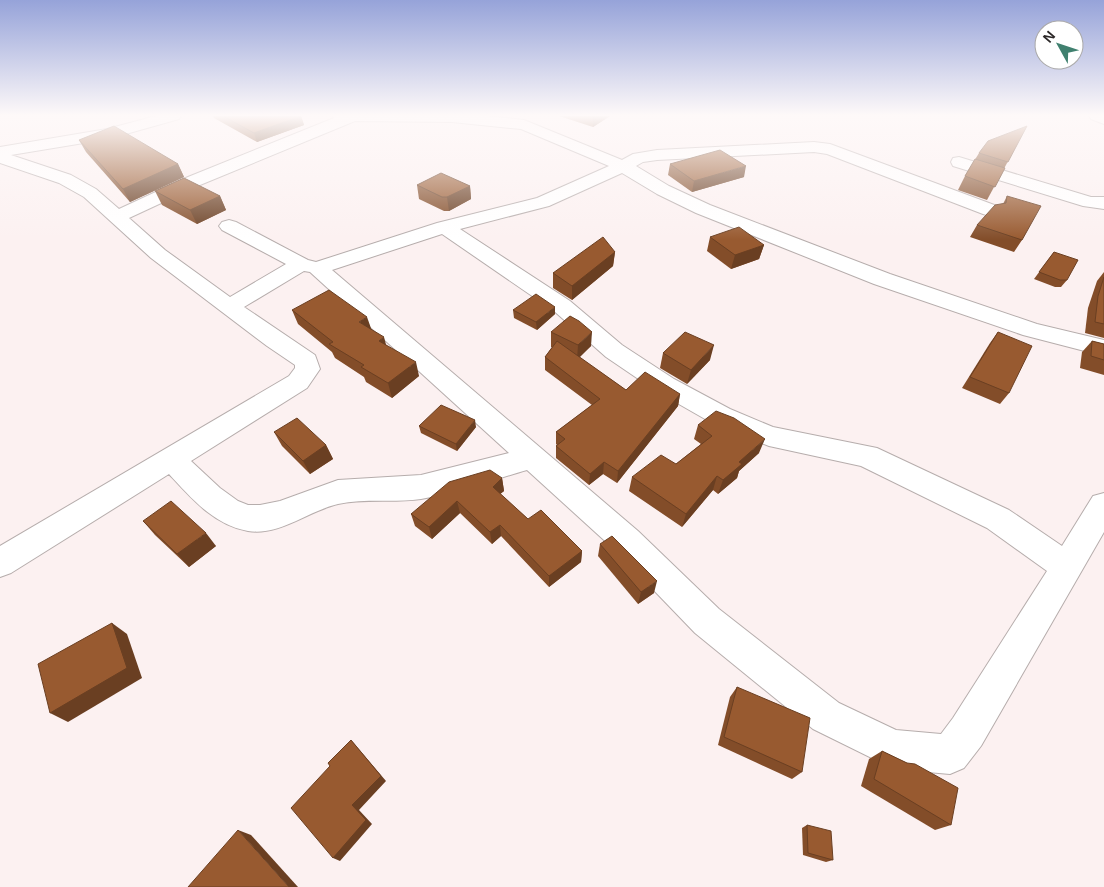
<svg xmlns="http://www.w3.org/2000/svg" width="1104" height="887" viewBox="0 0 1104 887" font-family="Arial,sans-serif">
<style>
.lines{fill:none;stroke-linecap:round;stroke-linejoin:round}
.street-casing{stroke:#b6adac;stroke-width:2}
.street{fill:#fff;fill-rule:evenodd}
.wall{fill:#834d29}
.shaded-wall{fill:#6a3f22}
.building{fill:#985a30;stroke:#6a3f22}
</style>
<rect width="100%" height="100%" fill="#fcf1f1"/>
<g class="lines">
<!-- street casing -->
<g class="street-casing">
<g id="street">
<path d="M 156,116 L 181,116 L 179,119 L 108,139 L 11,155 L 71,175 L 96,189 L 119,209 L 188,177 L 334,118 L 333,116 L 486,116 L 524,120 L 622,160 L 633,154 L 657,150 L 814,142 L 830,144 L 997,206 L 999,210 L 997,214 L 990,216 L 983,214 L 827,154 L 814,152 L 657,160 L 643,162 L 636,166 L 669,186 L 710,205 L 890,274 L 1037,324 L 1104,340 L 1104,356 L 1023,335 L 874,284 L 696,213 L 657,194 L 622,173 L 549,206 L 460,229 L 570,301 L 622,345 L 674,379 L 730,409 L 773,427 L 877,448 L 1009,510 L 1062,546 L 1093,496 L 1104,493 L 1104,532 L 981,746 L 964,768 L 950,774 L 894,769 L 813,729 L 695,633 L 616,551 L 527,470 C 492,480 457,493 421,499 C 394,503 365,498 338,504 C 308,511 280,536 248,531 C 214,525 191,498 169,474 L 11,573 L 0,577 L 0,546 L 289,376 L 295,368 L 295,365 L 267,346 L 151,258 L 84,197 L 59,183 L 0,163 L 0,147 L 107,129 ZM 355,121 L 452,122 L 521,129 L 609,166 L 537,198 L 437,223 L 316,262 L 308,260 L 236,222 L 229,220 L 222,222 L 219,226 L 222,230 L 286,264 L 230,297 L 165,250 L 129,218 L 200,185 ZM 442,234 L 554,311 L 606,357 L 656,391 L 712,423 L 769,446 L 861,466 L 987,528 L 1047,571 L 953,718 L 941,734 L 896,730 L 839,703 L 719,609 L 638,531 L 332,270 ZM 304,271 L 310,272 L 509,453 L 421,475 L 338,480 L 280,501 L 260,505 L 248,505 L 238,501 L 220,488 L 191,461 L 307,388 L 320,369 L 315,355 L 244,307 Z"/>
<path d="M 1089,116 L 1104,116 L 1104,124 L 1091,119 Z"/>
<path d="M 959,157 L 1091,197 L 1104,197 L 1104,209 L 1083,206 L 953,166 L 951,162 L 953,158 Z"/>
</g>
</g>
<!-- street -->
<use href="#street" class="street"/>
</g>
<!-- wall -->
<g class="wall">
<path d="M 213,116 L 301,116 L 304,125 L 257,142 L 214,118 Z"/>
<path d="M 559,116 L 610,116 L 593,127 Z"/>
<path d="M 1027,126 L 987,200 L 958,190 L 965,176 L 979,153 Z"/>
<path d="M 79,140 L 178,164 L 184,177 L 130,202 L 86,152 Z"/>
<path d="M 670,164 L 744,177 L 692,192 L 668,175 Z"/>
<path d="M 417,185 L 470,186 L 471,199 L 449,211 L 444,211 L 419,199 Z"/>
<path d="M 155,191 L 220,196 L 226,210 L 197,224 L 162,205 Z"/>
<path d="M 1007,196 L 1022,240 L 1014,252 L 970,237 L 977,225 L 1003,204 Z"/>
<path d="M 710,237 L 764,245 L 759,259 L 731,269 L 707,251 Z"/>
<path d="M 615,252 L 613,266 L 572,300 L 553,288 L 553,273 Z"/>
<path d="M 1054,252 L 1067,280 L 1061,287 L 1055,287 L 1034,279 Z"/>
<path d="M 1104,272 L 1104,338 L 1085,333 L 1088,308 L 1097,281 Z"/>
<path d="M 292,310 L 371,329 L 387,346 L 419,376 L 392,398 L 366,382 L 364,377 L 335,358 L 332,352 L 298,324 Z"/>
<path d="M 513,310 L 555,314 L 537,330 L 514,318 Z"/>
<path d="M 551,332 L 591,346 L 579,357 L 626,390 L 680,394 L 678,406 L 617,483 L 603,474 L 589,485 L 556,458 L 556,446 L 557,445 L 556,444 L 556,432 L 592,405 L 545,370 L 545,357 L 552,347 L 551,347 Z"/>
<path d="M 998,332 L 1009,393 L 1000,404 L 962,388 L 990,343 Z"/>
<path d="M 1092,341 L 1104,344 L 1104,375 L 1080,368 L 1082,352 Z"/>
<path d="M 663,353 L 710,360 L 687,384 L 660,368 Z"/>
<path d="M 698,425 L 759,453 L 739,471 L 737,478 L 718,494 L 713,490 L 682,527 L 629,491 L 632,477 L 676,464 L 701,444 L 694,439 Z"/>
<path d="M 419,426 L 476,427 L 457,451 L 421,433 Z"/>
<path d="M 274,432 L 326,445 L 333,459 L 310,474 L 282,446 Z"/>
<path d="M 502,478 L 504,491 L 500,494 L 528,519 L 582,551 L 581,562 L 549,587 L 501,536 L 492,544 L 460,513 L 432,539 L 415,526 L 411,514 Z"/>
<path d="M 143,521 L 216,546 L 189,567 L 155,535 Z"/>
<path d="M 600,544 L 654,593 L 638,604 L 598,556 Z"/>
<path d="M 737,687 L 802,772 L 792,779 L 718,745 L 730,697 Z"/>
<path d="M 882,751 L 907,763 L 951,825 L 935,830 L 861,786 L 869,759 Z"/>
<path d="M 807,825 L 833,860 L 826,862 L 803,855 L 802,828 Z"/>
</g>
<!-- shaded-wall -->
<g class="shaded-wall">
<path d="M 301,116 L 304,125 L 257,142 L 254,133 Z"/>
<path d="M 595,116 L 610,116 L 593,127 L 593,117 Z"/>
<path d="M 178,164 L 184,177 L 130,202 L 123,189 Z"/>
<path d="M 746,166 L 744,177 L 692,192 L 694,181 Z"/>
<path d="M 470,186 L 471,199 L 449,211 L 447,197 Z"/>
<path d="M 220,196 L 226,210 L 197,224 L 190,210 Z"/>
<path d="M 764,245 L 759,259 L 731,269 L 735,255 Z"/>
<path d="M 615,252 L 613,266 L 572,300 L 572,286 Z"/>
<path d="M 555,307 L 555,314 L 537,330 L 536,322 Z"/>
<path d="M 367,317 L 372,331 L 359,322 Z"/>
<path d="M 592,332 L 591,346 L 577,360 L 578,345 Z"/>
<path d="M 384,337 L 388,352 L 379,341 Z"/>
<path d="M 714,345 L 710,360 L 687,384 L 691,370 Z"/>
<path d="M 416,362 L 419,376 L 392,398 L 388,383 Z"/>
<path d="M 680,394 L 678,406 L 617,483 L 618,471 Z"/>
<path d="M 475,420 L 476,427 L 457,451 L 456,444 Z"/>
<path d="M 765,439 L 759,453 L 739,471 L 737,478 L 718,494 L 723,480 L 739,462 Z"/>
<path d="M 326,445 L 333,459 L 310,474 L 303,461 Z"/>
<path d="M 604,462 L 603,474 L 589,485 L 590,474 Z"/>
<path d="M 717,476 L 713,490 L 682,527 L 686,514 Z"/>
<path d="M 502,478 L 504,491 L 494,499 L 493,487 Z"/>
<path d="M 457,501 L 460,513 L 432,539 L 429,527 Z"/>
<path d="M 500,525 L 501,536 L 492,544 L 490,532 Z"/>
<path d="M 206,533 L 216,546 L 189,567 L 177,554 Z"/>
<path d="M 582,551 L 581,562 L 549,587 L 549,576 Z"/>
<path d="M 657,581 L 654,593 L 638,604 L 641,592 Z"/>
<path d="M 112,623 L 127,634 L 142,678 L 68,722 L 50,713 Z"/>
<path d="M 351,740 L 386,781 L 359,810 L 372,824 L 340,861 L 333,858 L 352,805 Z"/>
<path d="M 238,830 L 251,835 L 298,887 L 289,887 Z"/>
</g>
<!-- building -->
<g class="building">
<path d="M 223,116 L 301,116 L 254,133 Z"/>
<path d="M 114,126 L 178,164 L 123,189 L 79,140 Z"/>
<path d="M 1027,126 L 1008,162 L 979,153 L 988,141 Z"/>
<path d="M 720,150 L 746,166 L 694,181 L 670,164 Z"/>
<path d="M 975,159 L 1005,168 L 995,187 L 965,176 Z"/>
<path d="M 441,173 L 470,186 L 447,197 L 442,197 L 417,185 Z"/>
<path d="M 184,178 L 220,196 L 190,210 L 155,191 Z"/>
<path d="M 1007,196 L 1041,206 L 1022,240 L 977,225 L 995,205 L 1006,203 Z"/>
<path d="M 739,227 L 764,245 L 735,255 L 710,237 Z"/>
<path d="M 603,237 L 615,252 L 572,286 L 553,273 Z"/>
<path d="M 1054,252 L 1078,260 L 1067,280 L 1060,280 L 1039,272 Z"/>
<path d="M 1104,277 L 1104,324 L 1095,322 L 1098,296 Z"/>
<path d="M 329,290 L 367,317 L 359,322 L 384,337 L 379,341 L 416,362 L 388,383 L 361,367 L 364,365 L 329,344 L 333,342 L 292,310 Z"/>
<path d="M 536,294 L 555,307 L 536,322 L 513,310 Z"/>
<path d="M 570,316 L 579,321 L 592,332 L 578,345 L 551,332 Z"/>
<path d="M 685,332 L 714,345 L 691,370 L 663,353 Z"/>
<path d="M 998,332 L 1032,346 L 1009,393 L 970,377 Z"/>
<path d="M 557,341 L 626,390 L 645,372 L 680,394 L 618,471 L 604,462 L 590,474 L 556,446 L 565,439 L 556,432 L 600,399 L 545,357 Z"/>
<path d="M 1092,341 L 1104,344 L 1104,360 L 1091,356 Z"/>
<path d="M 441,405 L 475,420 L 456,444 L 419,426 Z"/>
<path d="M 716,411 L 734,418 L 765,439 L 739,462 L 742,464 L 723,480 L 717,476 L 686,514 L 632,477 L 661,455 L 676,464 L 712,436 L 698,425 Z"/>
<path d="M 297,418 L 326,445 L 303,461 L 274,432 Z"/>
<path d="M 490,470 L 502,478 L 493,487 L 528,519 L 541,510 L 582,551 L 549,576 L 500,525 L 490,532 L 457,501 L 429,527 L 411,514 L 449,482 Z"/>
<path d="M 171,501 L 206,533 L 177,554 L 143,521 Z"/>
<path d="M 612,536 L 657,581 L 641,592 L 600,544 Z"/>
<path d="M 112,623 L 127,668 L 50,713 L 38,664 Z"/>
<path d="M 737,687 L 810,718 L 802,772 L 724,737 Z"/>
<path d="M 351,740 L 381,776 L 352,805 L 366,820 L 333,858 L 291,808 L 330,766 L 328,763 Z"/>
<path d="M 882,751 L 907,763 L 915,764 L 958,788 L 951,825 L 874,779 Z"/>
<path d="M 807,825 L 831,831 L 833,860 L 808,853 Z"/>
<path d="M 238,830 L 289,887 L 188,887 Z"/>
</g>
<!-- sky -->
<linearGradient id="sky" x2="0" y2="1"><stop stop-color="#96a3d9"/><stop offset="0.48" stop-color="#fef9f9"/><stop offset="1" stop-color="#fef9f9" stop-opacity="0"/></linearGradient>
<rect width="1104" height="240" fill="url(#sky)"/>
<!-- north arrow -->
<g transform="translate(1059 45) rotate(310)"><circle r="24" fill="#ffffff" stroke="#aaa9a9"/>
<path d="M0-4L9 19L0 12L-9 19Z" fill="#40806f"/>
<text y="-8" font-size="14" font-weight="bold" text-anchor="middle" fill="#2b2727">N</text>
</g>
</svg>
